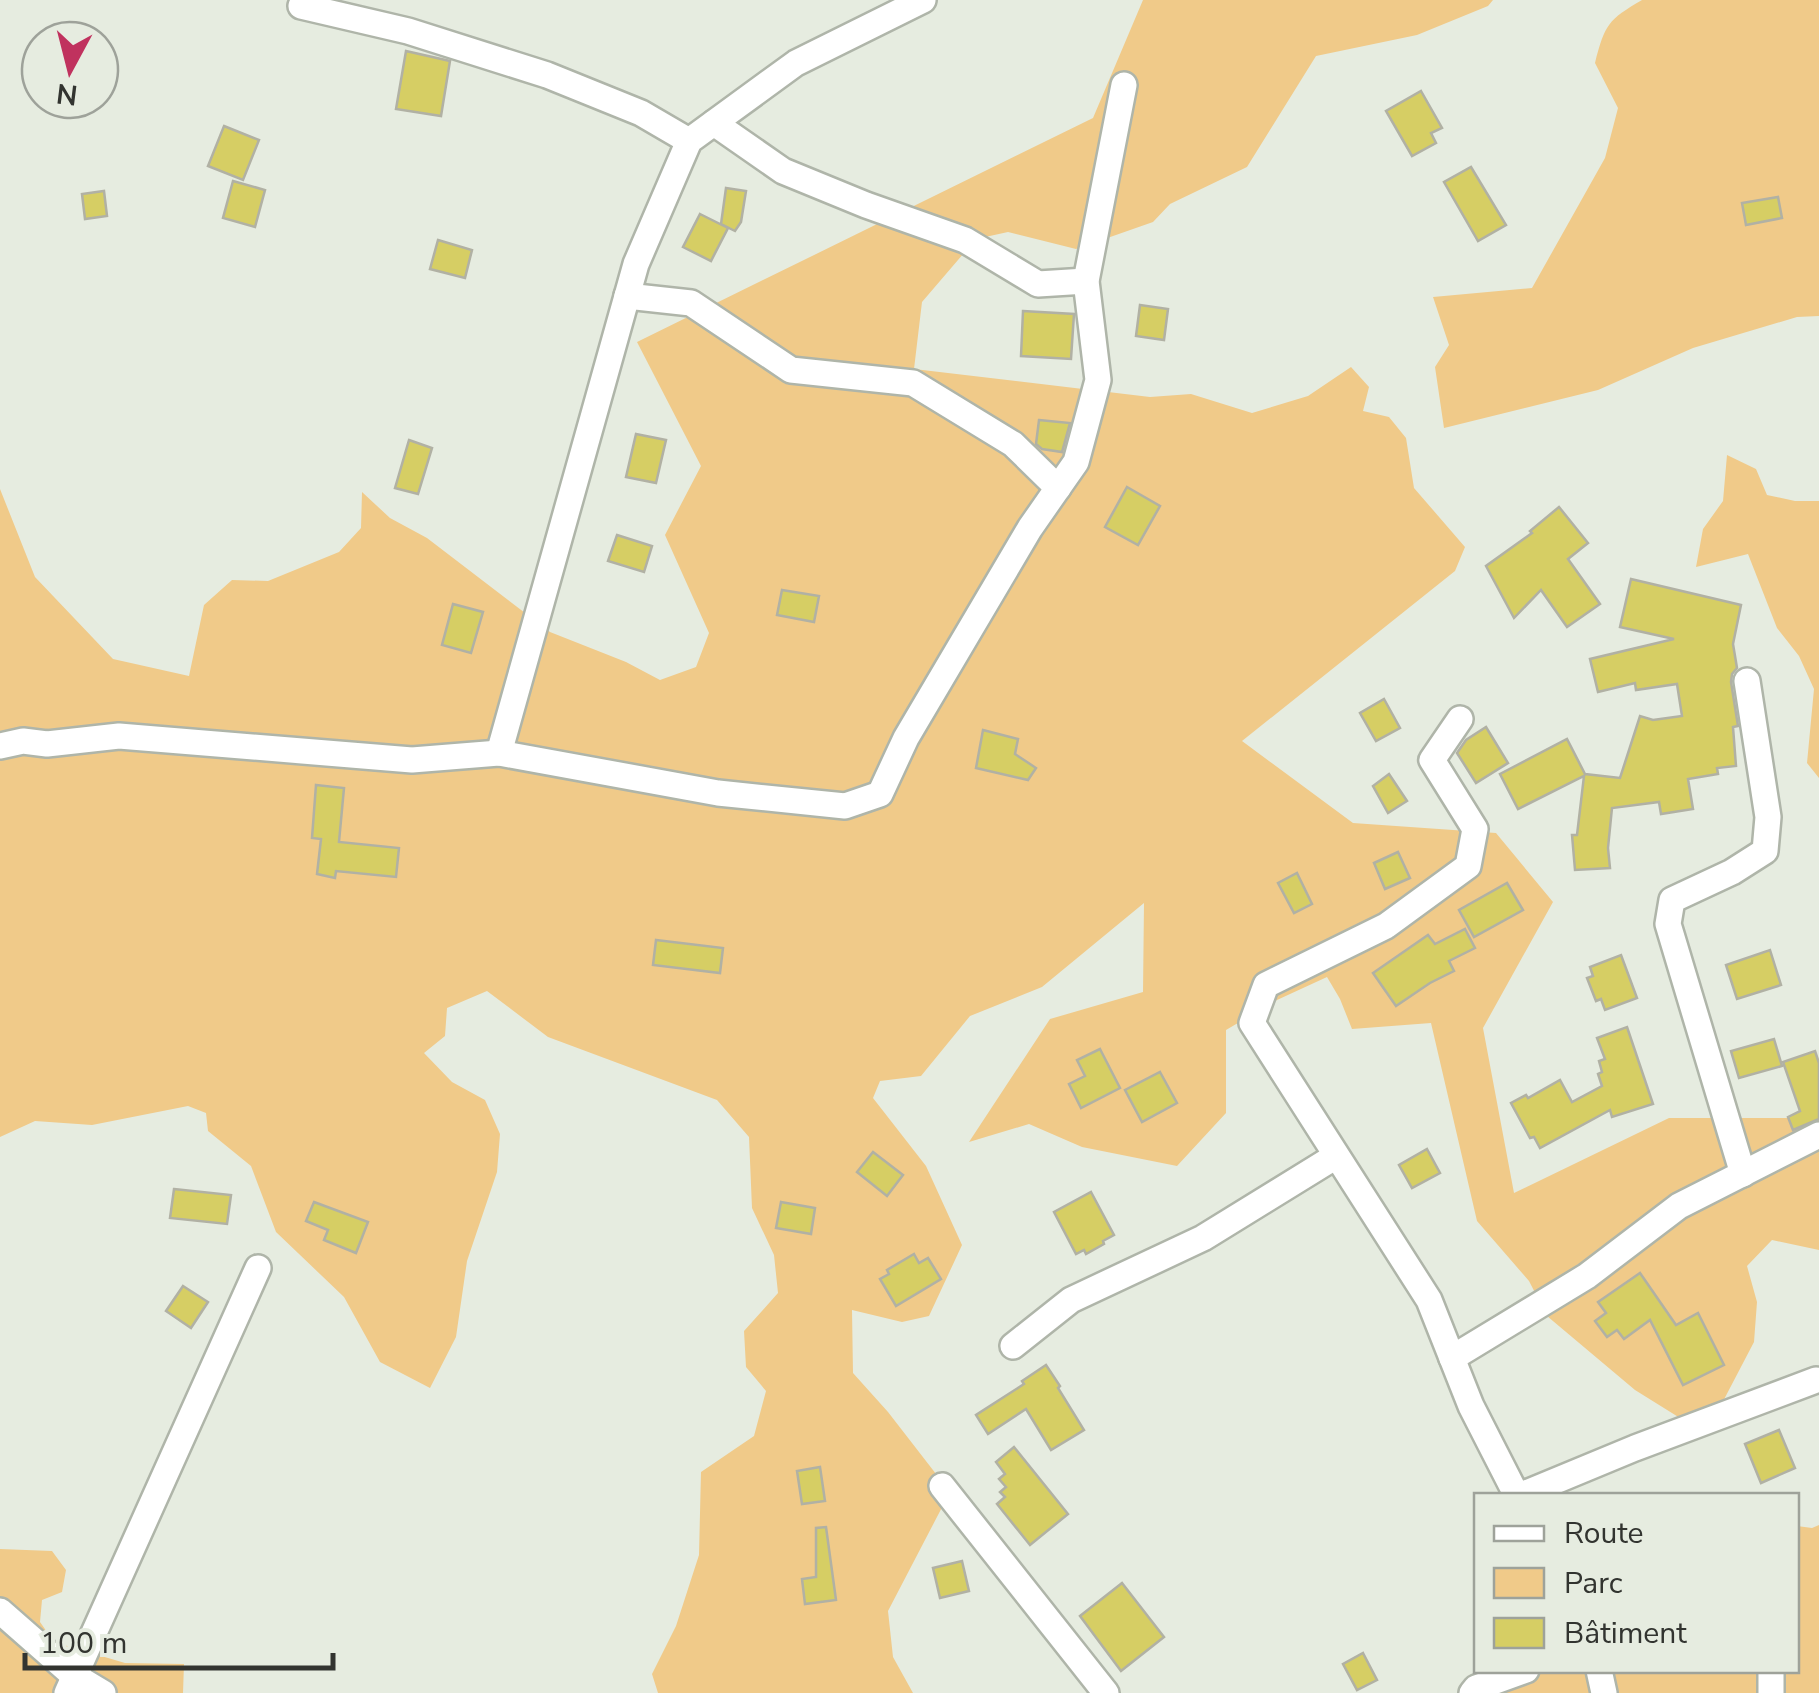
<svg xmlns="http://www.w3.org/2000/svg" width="1819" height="1693" viewBox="0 0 1819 1693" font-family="'Nunito Sans',sans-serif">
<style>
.green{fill:#f0ca89}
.building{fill:#d6ce64;stroke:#b1b1a4;stroke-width:2.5}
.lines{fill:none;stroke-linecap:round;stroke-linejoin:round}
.minor-casing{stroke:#afb5a9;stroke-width:30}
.minor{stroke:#fff;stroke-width:25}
</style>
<rect width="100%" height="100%" fill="#e6ece0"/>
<!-- green -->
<g class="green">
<path d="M 1143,0 L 1493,0 L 1488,6 L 1417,35 L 1316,56 L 1247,167 L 1170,204 L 1153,222 L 1076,249 L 1008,232 L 976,239 L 922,302 L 914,369 L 1150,397 L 1191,394 L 1252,413 L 1308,396 L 1351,367 L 1369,387 L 1363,411 L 1389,417 L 1406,438 L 1414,488 L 1465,547 L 1455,571 L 1242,741 L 1353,823 L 1496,833 L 1553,902 L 1483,1028 L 1514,1193 L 1669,1118 L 1819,1118 L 1819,1250 L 1772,1240 L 1747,1266 L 1757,1302 L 1754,1342 L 1719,1409 L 1688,1423 L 1635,1390 L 1547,1316 L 1529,1281 L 1477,1221 L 1431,1023 L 1352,1029 L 1340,999 L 1327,977 L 1277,1000 L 1226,1030 L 1226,1113 L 1177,1166 L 1082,1147 L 1029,1124 L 969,1142 L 1050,1019 L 1143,992 L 1144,903 L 1042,987 L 970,1016 L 921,1076 L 880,1081 L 873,1098 L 926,1166 L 962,1245 L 929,1316 L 902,1322 L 852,1310 L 853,1373 L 888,1412 L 950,1492 L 888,1611 L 893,1657 L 913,1693 L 658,1693 L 652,1674 L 676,1626 L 699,1555 L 701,1472 L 754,1436 L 766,1391 L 746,1367 L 744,1331 L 778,1293 L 774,1255 L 752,1208 L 749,1137 L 717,1100 L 548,1037 L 487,991 L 447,1008 L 445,1036 L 424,1053 L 452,1082 L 485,1100 L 500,1134 L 497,1172 L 467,1261 L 456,1337 L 430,1388 L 380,1362 L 344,1297 L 276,1232 L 251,1166 L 208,1131 L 206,1113 L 188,1106 L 92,1125 L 35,1121 L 0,1137 L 0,489 L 35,577 L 113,659 L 189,676 L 204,605 L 232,580 L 268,581 L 339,552 L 361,528 L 362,492 L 390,518 L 427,538 L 550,632 L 626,662 L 660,680 L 696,667 L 709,633 L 665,535 L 701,466 L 637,342 L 1093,118 Z"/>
<path d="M 1642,0 L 1819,0 L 1819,316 L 1797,317 L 1693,348 L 1598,390 L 1444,428 L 1435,367 L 1449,345 L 1433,297 L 1532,288 L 1605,158 L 1618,108 L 1595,63 C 1605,24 1608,20 1642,0 Z"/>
<path d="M 1727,455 L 1756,469 L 1767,495 L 1795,501 L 1819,501 L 1819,778 L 1807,763 L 1814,689 L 1799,656 L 1777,628 L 1748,554 L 1696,567 L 1703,529 L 1723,501 Z"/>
<path d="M 1819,1525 L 1819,1693 L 1462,1693 L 1513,1671 L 1796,1670 L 1797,1526 L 1812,1528 Z"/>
<path d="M 0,1549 L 52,1551 L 66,1570 L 62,1592 L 42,1600 L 40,1622 L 54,1642 L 125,1663 L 184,1664 L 183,1693 L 0,1693 Z"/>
</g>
<!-- building -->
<g class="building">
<path d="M 406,51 L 450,61 L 441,116 L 396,109 Z"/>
<path d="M 1421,91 L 1442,128 L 1431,133 L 1436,143 L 1412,156 L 1386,111 Z"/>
<path d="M 224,126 L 259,140 L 243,180 L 208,166 Z"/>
<path d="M 1471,167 L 1506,225 L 1478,241 L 1444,182 Z"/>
<path d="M 233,181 L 265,190 L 255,227 L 223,218 Z"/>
<path d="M 726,188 L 746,191 L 741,222 L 735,231 L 721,224 Z"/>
<path d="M 104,191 L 107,216 L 85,219 L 82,194 Z"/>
<path d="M 1778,197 L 1782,218 L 1746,225 L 1742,203 Z"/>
<path d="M 700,214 L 728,228 L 711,261 L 683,247 Z"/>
<path d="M 438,240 L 472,250 L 465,278 L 430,269 Z"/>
<path d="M 1140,305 L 1168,309 L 1164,340 L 1136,336 Z"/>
<path d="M 1023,311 L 1074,314 L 1071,359 L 1021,356 Z"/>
<path d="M 1039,420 L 1070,423 L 1062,452 L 1042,449 L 1036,444 Z"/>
<path d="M 636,434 L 666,440 L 656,483 L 626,477 Z"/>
<path d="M 409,440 L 432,448 L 418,494 L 395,488 Z"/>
<path d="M 1127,487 L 1160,506 L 1138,545 L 1105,527 Z"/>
<path d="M 1559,507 L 1588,543 L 1568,559 L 1600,604 L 1567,627 L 1541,590 L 1514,618 L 1486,566 L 1532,533 L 1530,531 Z"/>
<path d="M 617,535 L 652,546 L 644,572 L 608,561 Z"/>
<path d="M 1631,579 L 1741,605 L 1733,644 L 1737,668 L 1732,674 L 1731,682 L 1738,726 L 1733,727 L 1736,766 L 1717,768 L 1718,774 L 1688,779 L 1693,809 L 1661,814 L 1659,802 L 1612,808 L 1608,848 L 1610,868 L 1575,870 L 1572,835 L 1577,835 L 1584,776 L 1518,809 L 1500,774 L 1567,739 L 1585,774 L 1620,778 L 1640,716 L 1653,720 L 1682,716 L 1677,684 L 1636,690 L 1635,683 L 1598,692 L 1590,659 L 1674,639 L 1620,627 Z"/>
<path d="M 782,590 L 819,596 L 814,622 L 777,615 Z"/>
<path d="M 453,604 L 483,612 L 471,653 L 442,645 Z"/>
<path d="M 1384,699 L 1400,728 L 1376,741 L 1360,713 Z"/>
<path d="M 1486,727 L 1508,763 L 1476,783 L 1457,753 L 1466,740 Z"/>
<path d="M 983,730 L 1018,739 L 1015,754 L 1036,768 L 1028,780 L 976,768 Z"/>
<path d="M 1389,774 L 1407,801 L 1388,813 L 1373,786 Z"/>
<path d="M 316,785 L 344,788 L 339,842 L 399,848 L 396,877 L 336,871 L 335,878 L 317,874 L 321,839 L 312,838 Z"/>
<path d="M 1398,852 L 1410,878 L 1385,889 L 1374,863 Z"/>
<path d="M 1297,873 L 1312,904 L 1294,913 L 1278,883 Z"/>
<path d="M 1507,883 L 1523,910 L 1474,937 L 1459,910 Z"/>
<path d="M 1465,929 L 1475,948 L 1449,961 L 1454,971 L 1430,983 L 1396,1006 L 1373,973 L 1428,935 L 1435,944 Z"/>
<path d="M 656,940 L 723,948 L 720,973 L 653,965 Z"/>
<path d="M 1770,950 L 1781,985 L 1737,999 L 1726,965 Z"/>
<path d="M 1621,955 L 1637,998 L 1605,1010 L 1601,999 L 1596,1001 L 1587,978 L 1593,976 L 1590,967 Z"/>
<path d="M 1627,1027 L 1653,1104 L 1612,1117 L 1610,1110 L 1540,1148 L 1534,1137 L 1530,1138 L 1511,1103 L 1526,1095 L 1528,1098 L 1560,1080 L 1572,1102 L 1602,1086 L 1598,1074 L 1602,1072 L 1599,1061 L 1605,1059 L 1597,1038 Z"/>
<path d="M 1774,1039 L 1782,1066 L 1739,1078 L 1731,1051 Z"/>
<path d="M 1100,1049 L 1120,1088 L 1081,1108 L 1069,1084 L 1085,1076 L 1077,1060 Z"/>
<path d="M 1815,1051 L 1819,1063 L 1819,1119 L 1793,1130 L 1788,1117 L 1800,1111 L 1783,1062 Z"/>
<path d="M 1160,1072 L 1177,1103 L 1142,1122 L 1125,1090 Z"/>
<path d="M 1427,1149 L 1440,1173 L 1412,1188 L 1399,1165 Z"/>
<path d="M 873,1152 L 903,1175 L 887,1196 L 857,1172 Z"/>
<path d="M 174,1189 L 231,1195 L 227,1224 L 170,1218 Z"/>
<path d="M 1091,1192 L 1114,1235 L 1103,1241 L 1104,1244 L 1086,1254 L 1084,1250 L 1076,1254 L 1054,1212 Z"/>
<path d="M 314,1202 L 368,1222 L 356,1253 L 324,1240 L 328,1230 L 306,1221 Z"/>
<path d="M 781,1202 L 815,1208 L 811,1234 L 776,1228 Z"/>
<path d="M 914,1254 L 919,1263 L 928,1258 L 941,1279 L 896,1306 L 880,1279 L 889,1274 L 887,1270 Z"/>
<path d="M 1640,1273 L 1676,1325 L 1698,1313 L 1724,1365 L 1683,1385 L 1650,1320 L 1624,1339 L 1617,1330 L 1607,1337 L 1595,1321 L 1606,1313 L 1598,1302 Z"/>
<path d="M 183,1286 L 208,1302 L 191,1328 L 166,1311 Z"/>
<path d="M 1046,1365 L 1060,1386 L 1058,1388 L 1084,1430 L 1051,1450 L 1026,1409 L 988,1434 L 976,1415 L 1024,1384 L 1022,1381 Z"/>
<path d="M 1779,1430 L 1795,1468 L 1761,1483 L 1745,1444 Z"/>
<path d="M 1014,1447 L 1068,1514 L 1030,1545 L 997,1504 L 1005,1497 L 1000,1492 L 1006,1487 L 999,1479 L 1005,1474 L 996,1462 Z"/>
<path d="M 820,1467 L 825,1501 L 802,1504 L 797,1471 Z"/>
<path d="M 826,1527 L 836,1600 L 805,1604 L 802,1579 L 816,1577 L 816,1528 Z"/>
<path d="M 962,1561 L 969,1591 L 940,1598 L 933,1568 Z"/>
<path d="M 1122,1583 L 1164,1637 L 1121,1671 L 1080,1616 Z"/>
<path d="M 1363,1653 L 1377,1680 L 1357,1690 L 1343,1664 Z"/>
</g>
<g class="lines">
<!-- minor casing -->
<g class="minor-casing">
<g id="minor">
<path d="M 301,6 L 408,31 L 547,75 L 641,113 L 689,141"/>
<path d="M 714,123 L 783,171 L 866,205 L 965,240 L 1038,284 L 1086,281"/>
<path d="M 627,296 L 691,303 L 791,370 L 913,383 L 1013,444 L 1058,488"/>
<path d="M 1460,719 L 1432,760 L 1475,829 L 1468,866 L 1386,926 L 1266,985 L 1252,1023 L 1429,1300 L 1471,1406 L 1517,1496"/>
<path d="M 0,746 L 23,741 L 47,744 L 119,736 L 412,760 L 499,753 L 718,793 L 845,806 L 880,794 L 906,738 L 1030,528 L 1076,462 L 1098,380 L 1086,281 L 1124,85"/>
<path d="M 499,753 L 636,264 L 689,141 L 796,63 L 923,0"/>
<path d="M 1743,1174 L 1668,924 L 1672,900 L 1732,872 L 1765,851 L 1768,817 L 1747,681"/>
<path d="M 1013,1346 L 1071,1300 L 1203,1238 L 1336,1156"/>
<path d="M 1452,1358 L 1587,1276 L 1679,1206 L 1819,1135"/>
<path d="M 942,1486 L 1106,1693"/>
<path d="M 1519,1496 L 1635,1448 L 1816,1380"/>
<path d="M 0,1611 L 73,1675 L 103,1693"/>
<path d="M 1599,1670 L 1604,1693"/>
<path d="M 1771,1670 L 1771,1693"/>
<path d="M 67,1693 L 258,1268"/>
<path d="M 1472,1693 L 1476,1688 L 1526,1670"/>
</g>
</g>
<!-- minor -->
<use href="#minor" class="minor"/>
</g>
<!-- legend -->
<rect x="1474" y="1493" width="325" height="180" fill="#e6ece0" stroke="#9ea29a" stroke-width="2.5"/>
<rect x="1494" y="1526" width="50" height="15" fill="#ffffff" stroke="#9ea29a" stroke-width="2.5"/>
<text x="1564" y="1543" font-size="30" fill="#323430">Route</text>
<rect x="1494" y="1568" width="50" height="30" fill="#f0ca89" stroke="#9ea29a" stroke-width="2.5"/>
<text x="1564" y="1593" font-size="30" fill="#323430">Parc</text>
<rect x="1494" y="1618" width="50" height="30" fill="#d6ce64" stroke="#9ea29a" stroke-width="2.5"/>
<text x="1564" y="1643" font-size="30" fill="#323430">Bâtiment</text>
<!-- north arrow -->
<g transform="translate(70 70) rotate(187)"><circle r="48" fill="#e6ece0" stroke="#9ea29a" stroke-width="2.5"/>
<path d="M0-8L18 38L0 25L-18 38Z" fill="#c0325e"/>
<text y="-15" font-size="28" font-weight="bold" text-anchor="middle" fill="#323430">N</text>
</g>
<!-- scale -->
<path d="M25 1653v15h308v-15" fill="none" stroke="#323430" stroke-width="5"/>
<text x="40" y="1653" font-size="30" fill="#323430" stroke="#e6ece0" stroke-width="8" paint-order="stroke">100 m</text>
</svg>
